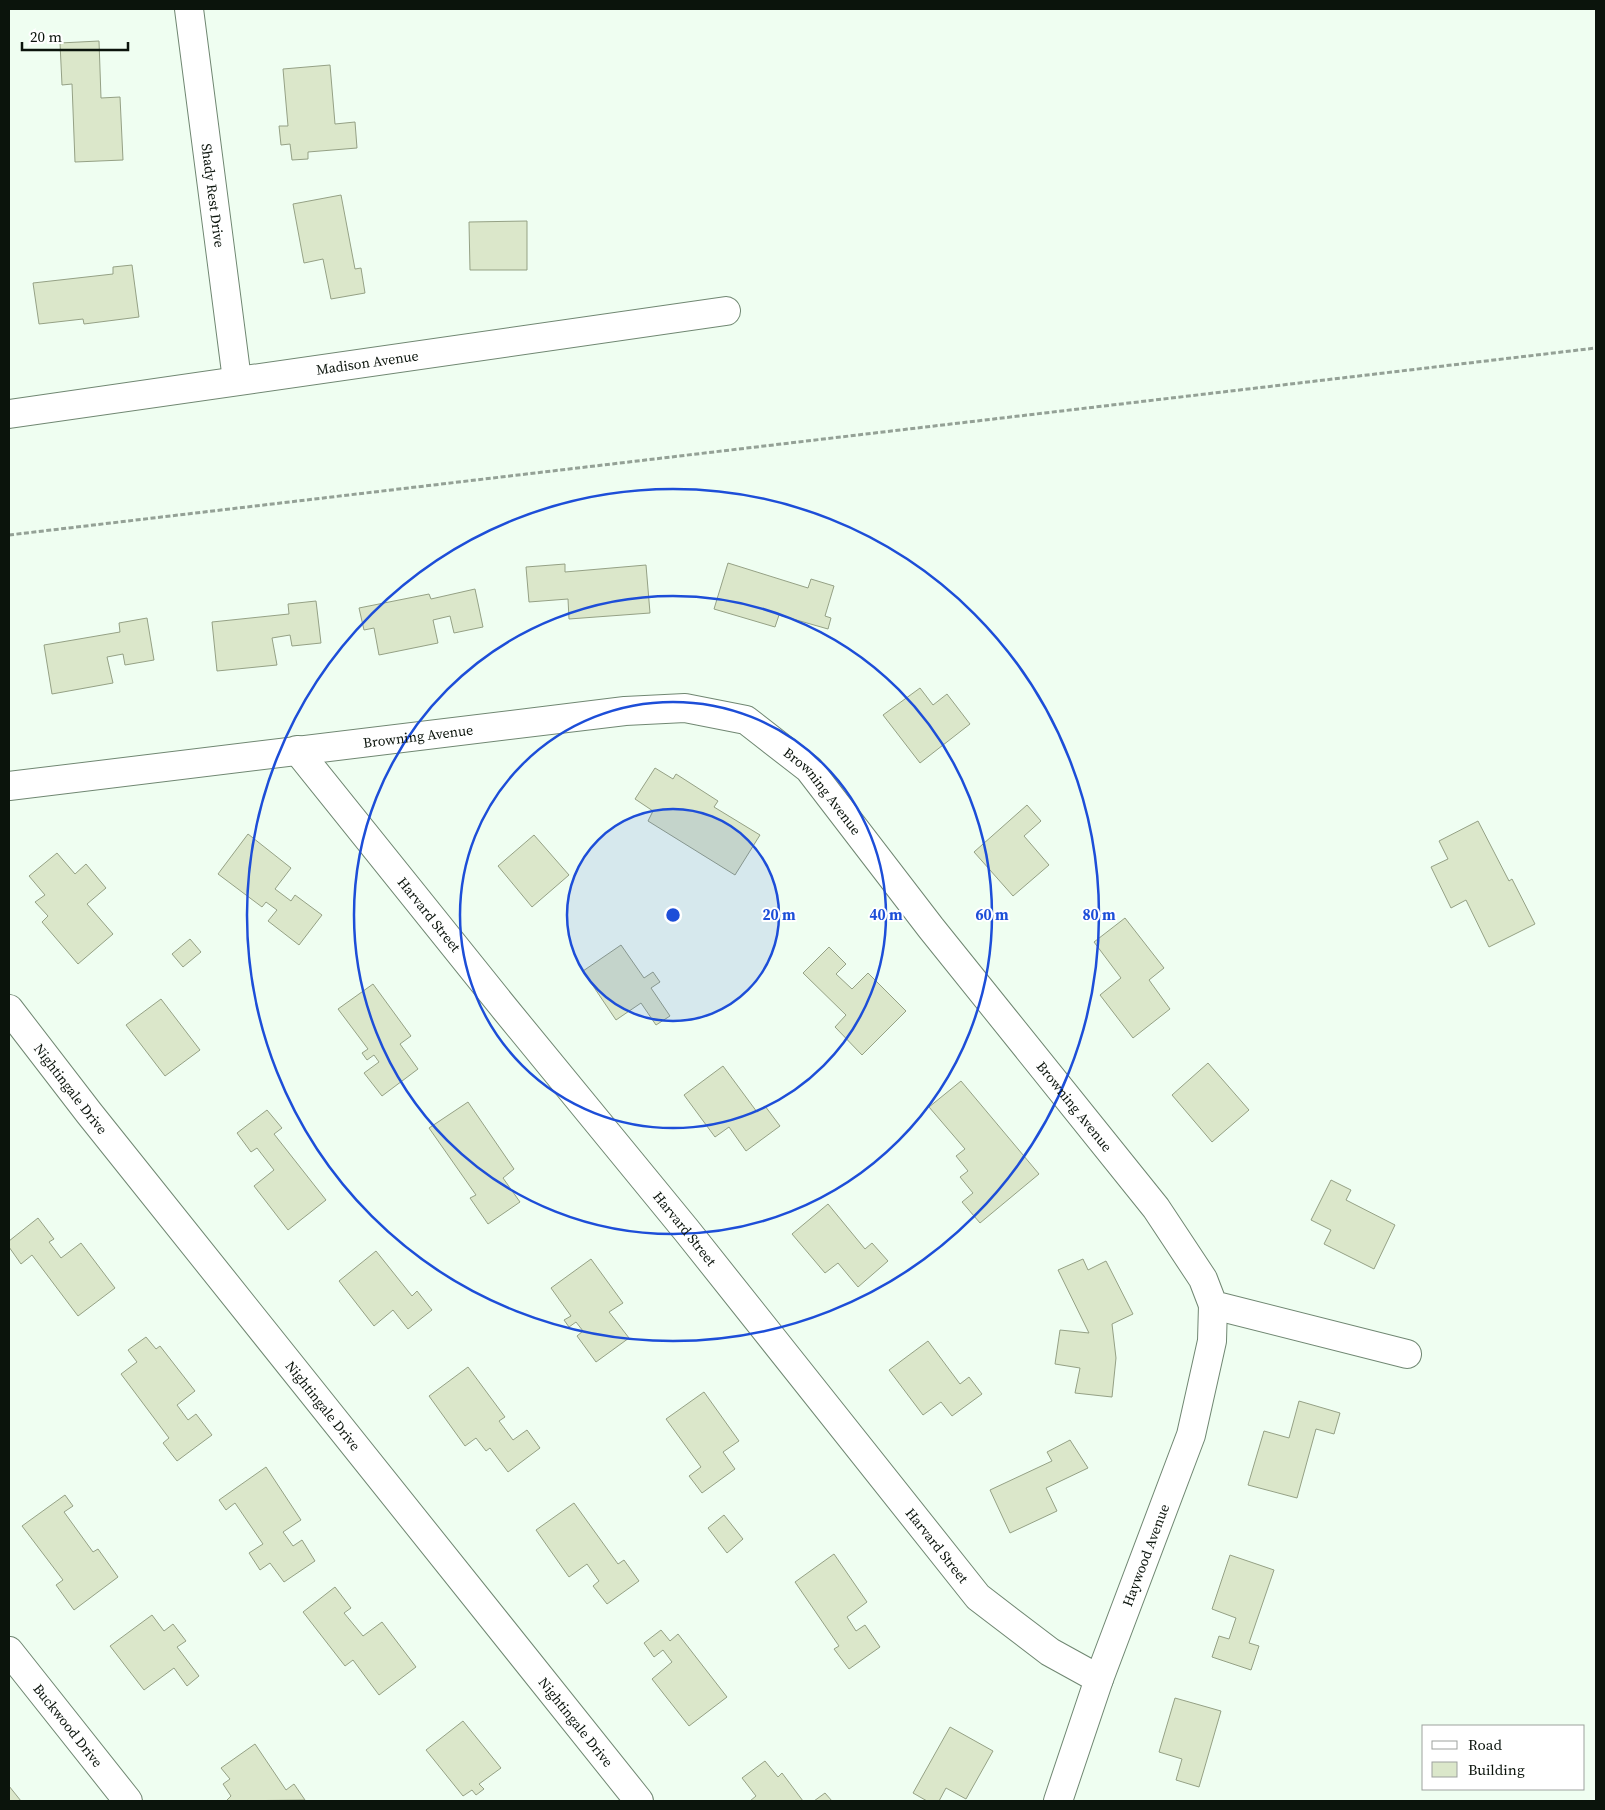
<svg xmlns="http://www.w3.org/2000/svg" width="1605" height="1810" viewBox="0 0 1605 1810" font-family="'Source Serif 4',serif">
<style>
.building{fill:#dbe7ca;stroke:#95a185}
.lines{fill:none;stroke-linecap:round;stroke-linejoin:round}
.street-casing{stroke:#708772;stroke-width:30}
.path{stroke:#94a196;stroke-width:3;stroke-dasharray:5 2.5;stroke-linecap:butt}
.street{stroke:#fff;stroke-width:28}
.ring{fill:none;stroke:#1d4ed8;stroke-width:2.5}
.labels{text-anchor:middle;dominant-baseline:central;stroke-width:4;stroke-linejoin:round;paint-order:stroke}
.street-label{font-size:14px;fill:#0b140c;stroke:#fff}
.centre{fill:#1d4ed8;stroke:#fff;stroke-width:2.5}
.ring-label{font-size:15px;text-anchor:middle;font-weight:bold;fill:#1d4ed8;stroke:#fff;stroke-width:4;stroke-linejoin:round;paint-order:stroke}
</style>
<rect width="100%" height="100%" fill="#effef1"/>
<!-- building -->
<g class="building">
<path d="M 99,41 L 101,98 L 120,97 L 123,160 L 75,162 L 72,84 L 62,85 L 60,43 Z"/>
<path d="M 330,65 L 335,124 L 355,122 L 357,148 L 308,152 L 308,159 L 292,160 L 290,144 L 281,145 L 279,126 L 288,126 L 283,69 Z"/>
<path d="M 341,195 L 355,269 L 361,268 L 365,293 L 331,299 L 323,259 L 304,263 L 293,204 Z"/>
<path d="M 527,221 L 527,270 L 470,270 L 469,222 Z"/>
<path d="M 132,265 L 139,317 L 84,324 L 83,319 L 39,324 L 33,283 L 113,274 L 113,267 Z"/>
<path d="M 728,563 L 808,588 L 811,579 L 834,586 L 825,616 L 831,618 L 828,629 L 779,615 L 775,627 L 714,609 Z"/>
<path d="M 565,564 L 565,572 L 646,565 L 650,613 L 569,619 L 568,599 L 529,602 L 526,567 Z"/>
<path d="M 475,589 L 483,627 L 454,633 L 450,616 L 433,620 L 438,643 L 379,655 L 374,628 L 364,630 L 359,608 L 429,594 L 431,599 Z"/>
<path d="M 316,601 L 321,643 L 292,646 L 290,635 L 272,638 L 277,665 L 217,671 L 212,622 L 289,614 L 288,604 Z"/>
<path d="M 147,618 L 154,660 L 125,665 L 123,654 L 107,657 L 113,683 L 52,694 L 44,645 L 120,632 L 119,623 Z"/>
<path d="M 920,688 L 933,705 L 947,694 L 970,724 L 920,763 L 883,715 Z"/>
<path d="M 655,768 L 673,779 L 676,774 L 718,801 L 714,807 L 760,835 L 735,875 L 648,821 L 653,811 L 635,799 Z"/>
<path d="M 1027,805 L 1041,821 L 1024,836 L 1049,865 L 1013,896 L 974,852 Z"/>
<path d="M 1478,821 L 1509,881 L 1512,879 L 1535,924 L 1489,947 L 1466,900 L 1451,908 L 1431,867 L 1448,859 L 1439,841 Z"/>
<path d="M 248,834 L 291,868 L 275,889 L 291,901 L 295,895 L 322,915 L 299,945 L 268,921 L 277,910 L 266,902 L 262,907 L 218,874 Z"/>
<path d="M 534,835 L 569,875 L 532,907 L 498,866 Z"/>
<path d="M 57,853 L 75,874 L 86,864 L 106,888 L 87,904 L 113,934 L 78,964 L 42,922 L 48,916 L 35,902 L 45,895 L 29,876 Z"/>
<path d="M 1125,918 L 1164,968 L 1149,980 L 1170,1009 L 1133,1038 L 1100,995 L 1121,978 L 1094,942 Z"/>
<path d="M 190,939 L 201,952 L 183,967 L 172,954 Z"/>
<path d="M 621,945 L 644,978 L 653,972 L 660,982 L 651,988 L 670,1016 L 656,1025 L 641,1003 L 616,1020 L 583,971 Z"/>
<path d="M 829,947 L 846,964 L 836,974 L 852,989 L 868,973 L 906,1011 L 862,1055 L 835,1027 L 846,1015 L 803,973 Z"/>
<path d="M 373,984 L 411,1036 L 400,1044 L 418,1069 L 382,1096 L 364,1073 L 379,1062 L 374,1055 L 367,1060 L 362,1053 L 368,1049 L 338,1009 Z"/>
<path d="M 161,999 L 200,1050 L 165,1076 L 126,1025 Z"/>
<path d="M 1208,1063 L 1249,1110 L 1212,1142 L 1172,1095 Z"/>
<path d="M 723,1066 L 757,1112 L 765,1106 L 780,1126 L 746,1151 L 729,1127 L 715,1137 L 684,1095 Z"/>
<path d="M 961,1081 L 1039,1174 L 980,1223 L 962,1202 L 973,1193 L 960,1177 L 968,1171 L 956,1156 L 965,1149 L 929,1107 Z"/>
<path d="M 468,1102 L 514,1169 L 503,1178 L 520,1202 L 488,1224 L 470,1198 L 476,1195 L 429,1128 Z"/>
<path d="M 267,1110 L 282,1128 L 274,1134 L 326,1200 L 288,1230 L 254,1186 L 274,1170 L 257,1148 L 251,1152 L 237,1133 Z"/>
<path d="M 1331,1180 L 1351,1190 L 1346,1200 L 1395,1225 L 1374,1269 L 1324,1244 L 1331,1230 L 1311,1220 Z"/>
<path d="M 828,1204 L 865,1249 L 872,1243 L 888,1261 L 858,1287 L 838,1263 L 825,1273 L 792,1234 Z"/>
<path d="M 38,1218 L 54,1239 L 49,1242 L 61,1258 L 81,1243 L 115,1288 L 78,1316 L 32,1255 L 21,1264 L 9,1247 L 9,1241 Z"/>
<path d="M 376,1251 L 412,1296 L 417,1291 L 432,1310 L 408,1329 L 393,1310 L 374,1326 L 339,1281 Z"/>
<path d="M 591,1259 L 623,1303 L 609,1312 L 629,1338 L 596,1362 L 577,1336 L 583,1331 L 576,1322 L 569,1327 L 564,1320 L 571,1316 L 551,1288 Z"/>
<path d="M 1083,1259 L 1088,1270 L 1106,1261 L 1133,1314 L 1112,1324 L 1116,1358 L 1112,1397 L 1075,1393 L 1080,1368 L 1055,1364 L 1060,1330 L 1089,1333 L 1058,1270 Z"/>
<path d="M 146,1337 L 156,1349 L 160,1346 L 195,1391 L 177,1405 L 188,1420 L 196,1414 L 212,1435 L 177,1461 L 163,1443 L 169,1438 L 121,1374 L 137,1362 L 128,1350 Z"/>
<path d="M 928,1341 L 960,1384 L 969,1377 L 982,1394 L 952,1416 L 941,1402 L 923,1415 L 889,1370 Z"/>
<path d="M 468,1367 L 505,1417 L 499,1421 L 513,1440 L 527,1430 L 540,1448 L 508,1472 L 490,1448 L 486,1451 L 476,1438 L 465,1446 L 429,1396 Z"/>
<path d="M 704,1392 L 739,1441 L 723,1452 L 735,1469 L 702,1493 L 689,1476 L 701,1467 L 666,1419 Z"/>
<path d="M 1299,1401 L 1340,1413 L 1334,1434 L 1316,1429 L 1297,1498 L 1248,1485 L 1264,1431 L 1289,1438 Z"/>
<path d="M 1070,1440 L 1088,1468 L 1046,1488 L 1057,1511 L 1010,1533 L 990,1490 L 1052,1461 L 1047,1452 Z"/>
<path d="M 266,1467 L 301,1520 L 283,1532 L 293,1546 L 302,1540 L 315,1561 L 284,1582 L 270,1563 L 260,1570 L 249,1553 L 263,1544 L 235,1503 L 226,1510 L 219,1500 Z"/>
<path d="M 65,1495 L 73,1506 L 64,1512 L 93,1552 L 98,1549 L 118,1577 L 74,1610 L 56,1585 L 63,1580 L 22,1526 Z"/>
<path d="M 574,1503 L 618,1564 L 624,1560 L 639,1581 L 607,1604 L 593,1586 L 599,1581 L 587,1564 L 569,1577 L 536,1530 Z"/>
<path d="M 724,1515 L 743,1539 L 727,1553 L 708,1528 Z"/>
<path d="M 834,1554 L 867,1602 L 847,1617 L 856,1631 L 865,1625 L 880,1647 L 849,1669 L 834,1649 L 839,1646 L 795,1582 Z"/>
<path d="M 1230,1555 L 1274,1570 L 1249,1643 L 1259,1646 L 1251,1670 L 1212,1657 L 1219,1636 L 1229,1639 L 1236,1618 L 1212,1609 Z"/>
<path d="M 335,1587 L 351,1608 L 344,1613 L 363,1636 L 382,1622 L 416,1667 L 379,1695 L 353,1660 L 345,1666 L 303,1612 Z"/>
<path d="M 152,1615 L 164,1631 L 173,1624 L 186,1641 L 177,1647 L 199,1676 L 187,1686 L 174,1668 L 144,1690 L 110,1646 Z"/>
<path d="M 661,1630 L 670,1641 L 678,1634 L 727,1697 L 689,1726 L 652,1679 L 672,1662 L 663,1650 L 654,1657 L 644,1643 Z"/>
<path d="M 1175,1698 L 1221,1711 L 1199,1787 L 1176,1780 L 1182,1759 L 1159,1752 Z"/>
<path d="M 463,1721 L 501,1768 L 479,1784 L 484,1789 L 476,1795 L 472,1790 L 463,1796 L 426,1750 Z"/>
<path d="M 950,1727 L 993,1751 L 966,1799 L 946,1788 L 939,1801 L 927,1801 L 913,1793 Z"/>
<path d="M 255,1744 L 286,1790 L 294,1784 L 305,1800 L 226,1801 L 231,1796 L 223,1784 L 230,1779 L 221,1768 Z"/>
<path d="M 765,1761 L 778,1777 L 782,1773 L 803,1801 L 750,1801 L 756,1796 L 742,1778 Z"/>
<path d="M 9,1786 L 21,1801 L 9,1801 Z"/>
<path d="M 825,1793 L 832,1801 L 814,1801 Z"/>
</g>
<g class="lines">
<!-- street casing -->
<g class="street-casing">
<g id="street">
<path id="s1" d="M 189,9 L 237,380"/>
<path id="s2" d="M 9,414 L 726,311"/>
<path id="s3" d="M 297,750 L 505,1009 L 687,1231 L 978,1597 L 1050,1652 L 1099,1679"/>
<path id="s4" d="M 9,786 L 625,711 L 685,708 L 746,720 L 809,769 L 931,928 L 1156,1208 L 1203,1279 L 1213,1305 L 1407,1354"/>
<path id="s5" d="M 9,1009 L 89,1113 L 639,1801"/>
<path id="s6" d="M 9,1651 L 128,1801"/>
<path id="s7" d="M 1058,1801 L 1099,1679 L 1191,1435 L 1212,1341 L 1213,1305"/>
</g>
</g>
<!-- path -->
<path class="path" d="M 9,535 L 1596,348"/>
<!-- street -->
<use href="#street" class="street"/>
</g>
<!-- distance rings -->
<circle cx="673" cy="915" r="106" fill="#1d4ed8" fill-opacity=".12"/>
<g class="ring">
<circle cx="673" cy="915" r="106"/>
<circle cx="673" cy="915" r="213"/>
<circle cx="673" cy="915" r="319"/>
<circle cx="673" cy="915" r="426"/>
</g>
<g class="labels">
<!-- street labels -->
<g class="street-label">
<text stroke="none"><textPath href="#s1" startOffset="188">Shady Rest Drive</textPath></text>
<text stroke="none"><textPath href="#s2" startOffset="362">Madison Avenue</textPath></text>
<text stroke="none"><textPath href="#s4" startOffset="412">Browning Avenue</textPath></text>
<text stroke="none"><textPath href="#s4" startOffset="848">Browning Avenue</textPath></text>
<text stroke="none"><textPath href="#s3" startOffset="211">Harvard Street</textPath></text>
<text stroke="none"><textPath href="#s5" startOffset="101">Nightingale Drive</textPath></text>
<text stroke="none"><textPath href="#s4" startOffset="1252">Browning Avenue</textPath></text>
<text stroke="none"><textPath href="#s3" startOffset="616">Harvard Street</textPath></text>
<text stroke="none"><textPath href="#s5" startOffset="506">Nightingale Drive</textPath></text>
<text stroke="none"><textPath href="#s3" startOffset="1021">Harvard Street</textPath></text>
<text stroke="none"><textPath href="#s7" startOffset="261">Haywood Avenue</textPath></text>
<text stroke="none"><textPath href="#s5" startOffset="911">Nightingale Drive</textPath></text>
<text stroke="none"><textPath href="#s6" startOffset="95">Buckwood Drive</textPath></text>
</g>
</g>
<circle cx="673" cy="915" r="8" class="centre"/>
<g class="ring-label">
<text x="779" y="920">20 m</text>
<text x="886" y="920">40 m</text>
<text x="992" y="920">60 m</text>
<text x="1099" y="920">80 m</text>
</g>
<!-- border -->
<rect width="1605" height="1810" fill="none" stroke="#0b140c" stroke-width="20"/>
<!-- legend -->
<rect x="1422" y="1725" width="162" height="65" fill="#ffffff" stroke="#9da19e"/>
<rect x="1432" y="1741" width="25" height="8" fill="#ffffff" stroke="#9da19e"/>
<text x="1468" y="1750" font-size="15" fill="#0b140c">Road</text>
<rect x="1432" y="1762" width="25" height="15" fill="#dbe7ca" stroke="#9da19e"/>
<text x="1468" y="1775" font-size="15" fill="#0b140c">Building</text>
<!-- scale -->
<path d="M22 42v8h106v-8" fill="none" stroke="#0b140c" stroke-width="2.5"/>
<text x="30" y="42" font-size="15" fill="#0b140c" stroke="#ffffff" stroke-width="4" paint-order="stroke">20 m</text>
</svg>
